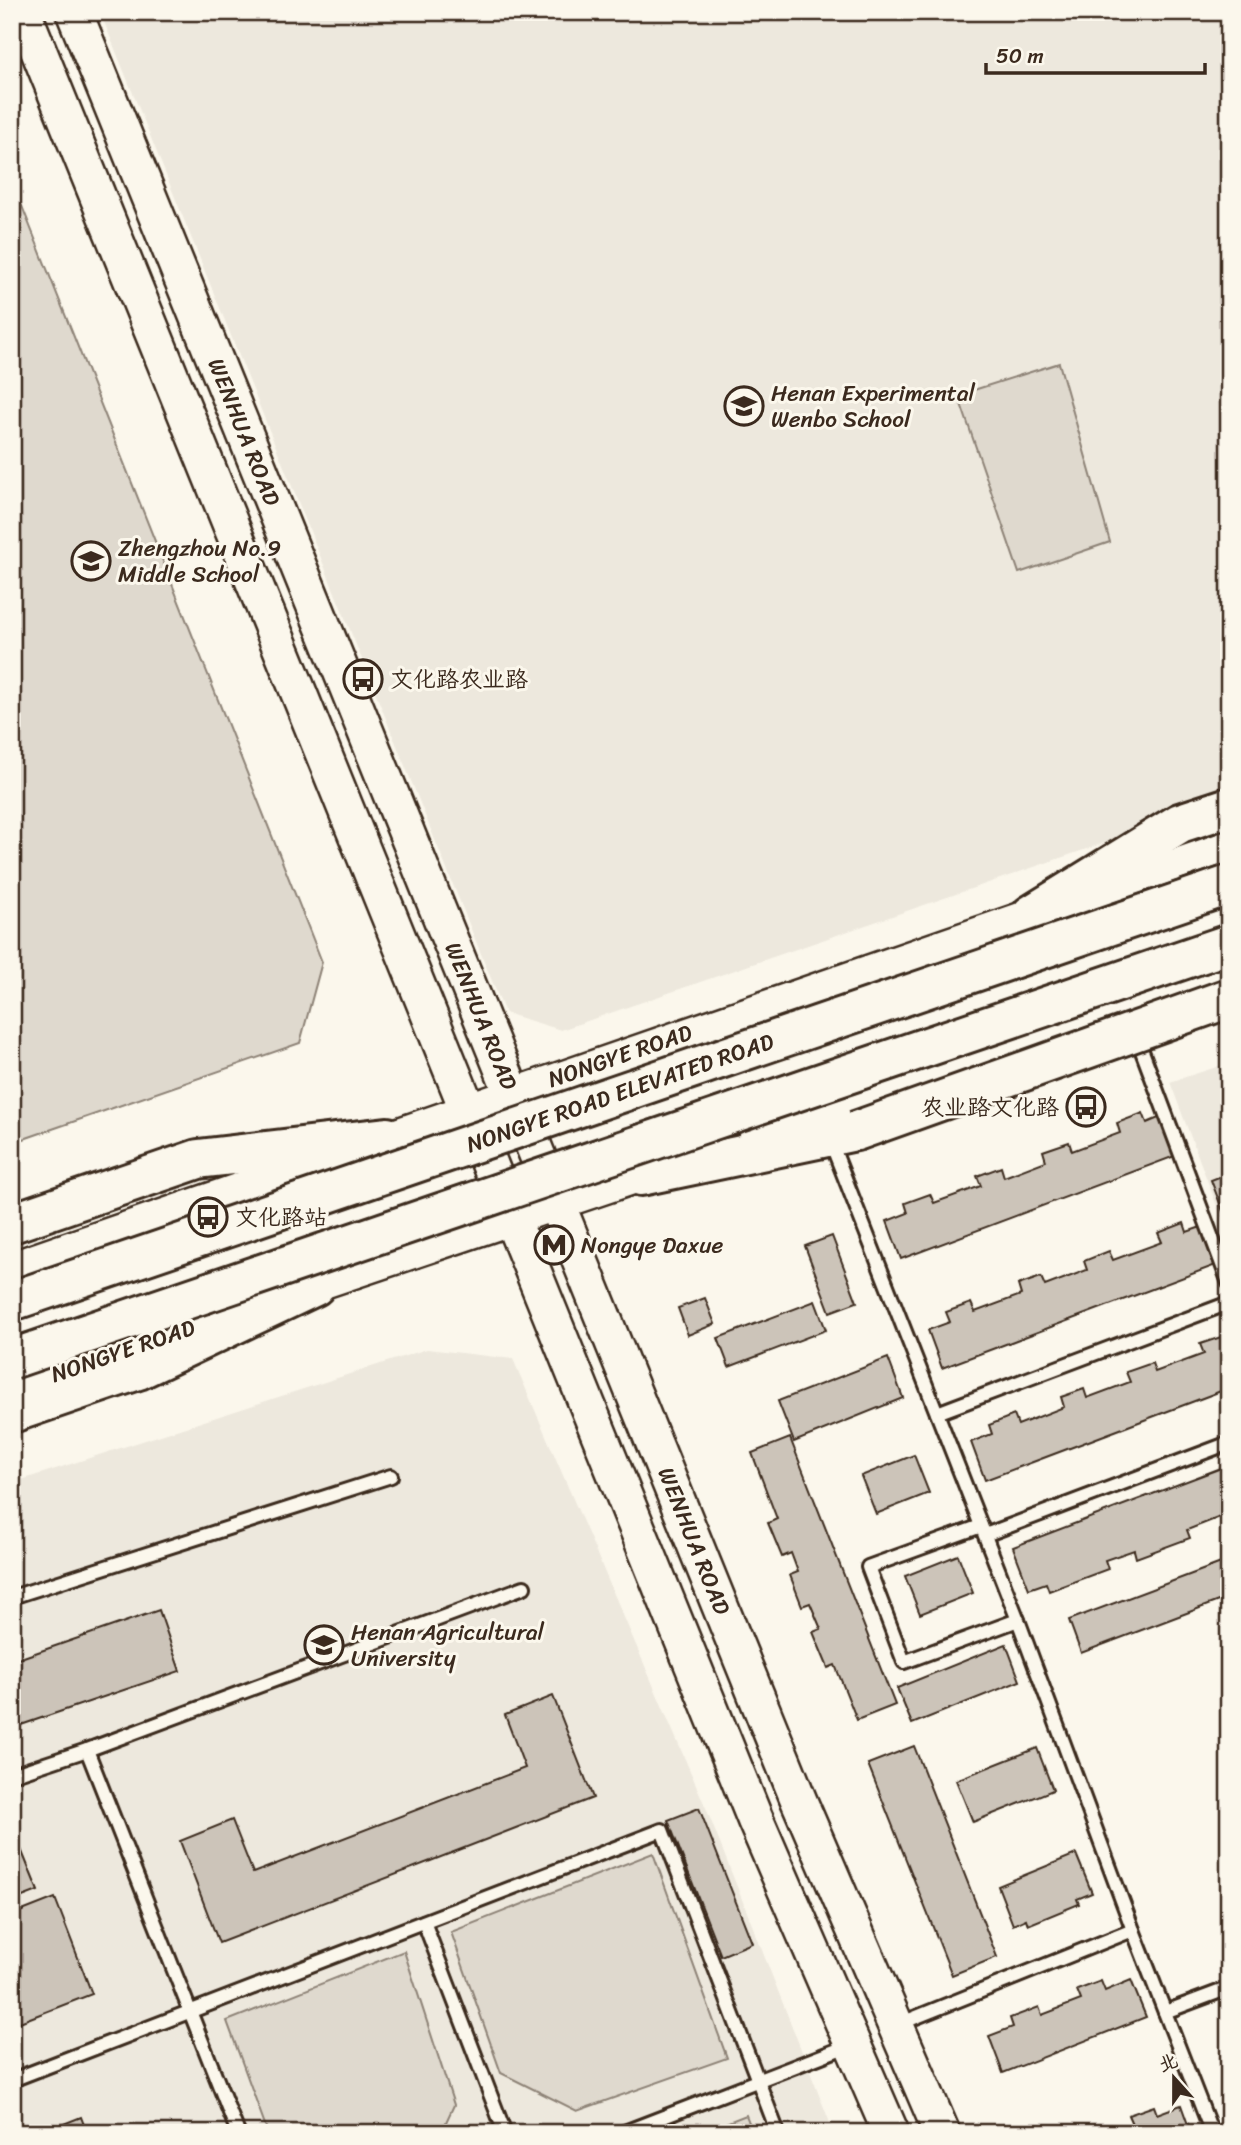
<svg xmlns="http://www.w3.org/2000/svg" width="1241" height="2145" viewBox="0 0 1241 2145" font-family="Sriracha,'LXGW WenKai TC',sans-serif">
<style>
.built{fill:#ede8dd}
.green{fill:#dfd9ce;stroke:#8d8276;stroke-width:2}
.building{fill:#ccc4b9;stroke:#3b2a1e;stroke-width:2}
.lines{fill:none;stroke-linecap:round;stroke-linejoin:round}
.service-casing{stroke:#3b2a1e;stroke-width:18}
.tertiary-casing{stroke:#3b2a1e;stroke-width:35}
.secondary-casing{stroke:#3b2a1e;stroke-width:40}
.trunk-casing{stroke:#3b2a1e;stroke-width:44}
.service{stroke:#fbf7ec;stroke-width:12}
.tertiary{stroke:#fbf7ec;stroke-width:30}
.secondary{stroke:#fbf7ec;stroke-width:35}
.trunk{stroke:#fbf7ec;stroke-width:38}
.trunk-bridge-casing{stroke:#3b2a1e;stroke-width:44;stroke-linecap:butt}
.trunk-bridge{stroke:#fbf7ec;stroke-width:38}
.labels{text-anchor:middle;dominant-baseline:central;stroke-width:6;stroke-linejoin:round;paint-order:stroke}
.poi-label{font-size:23px;fill:#3b2a1e;stroke:#fbf7ec;text-anchor:start}
.street-label{font-size:23px;fill:#3b2a1e;stroke:#fbf7ec}
</style>
<rect width="100%" height="100%" fill="#fbf7ec"/>
<filter id="ink" filterUnits="userSpaceOnUse"><feTurbulence type="fractalNoise" baseFrequency=".0143" numOctaves="2"/><feDisplacementMap in="SourceGraphic" scale="14" xChannelSelector="R" yChannelSelector="G"/><feConvolveMatrix kernelMatrix="1 2 1 2 8 2 1 2 1" color-interpolation-filters="sRGB"/></filter>
<g filter="url(#ink)">
<!-- built -->
<g class="built">
<path d="M 100,12 L 1229,12 L 1229,800 L 561,1030 L 505,1013 Z"/>
<path d="M 1229,1063 L 1229,1238 L 1170,1082 Z"/>
<path d="M 427,1349 L 513,1359 L 706,1808 L 834,2133 L 12,2133 L 12,1483 Z"/>
</g>
<!-- green -->
<g class="green">
<path d="M 22,206 L 322,962 L 300,1043 L 12,1143 L 12,208 Z"/>
<path d="M 1059,363 L 1110,542 L 1019,573 L 958,395 Z"/>
<path d="M 653,1853 L 727,2058 L 577,2111 L 501,2073 L 451,1932 Z"/>
<path d="M 404,1951 L 454,2105 L 441,2133 L 268,2133 L 227,2021 Z"/>
<path d="M 746,2115 L 753,2133 L 700,2133 Z"/>
</g>
<!-- building -->
<g class="building">
<path d="M 1143,1113 L 1147,1123 L 1161,1117 L 1175,1156 L 901,1259 L 887,1221 L 908,1213 L 905,1203 L 930,1194 L 934,1203 L 981,1186 L 977,1176 L 1001,1167 L 1004,1177 L 1046,1161 L 1043,1151 L 1069,1142 L 1072,1151 L 1120,1133 L 1117,1123 Z"/>
<path d="M 1229,1173 L 1229,1227 L 1211,1180 Z"/>
<path d="M 1184,1223 L 1187,1232 L 1201,1227 L 1216,1265 L 942,1368 L 928,1330 L 950,1322 L 946,1312 L 971,1303 L 975,1312 L 1021,1295 L 1018,1285 L 1041,1277 L 1045,1286 L 1087,1270 L 1084,1261 L 1109,1251 L 1113,1260 L 1162,1242 L 1158,1233 Z"/>
<path d="M 832,1236 L 857,1302 L 830,1312 L 805,1246 Z"/>
<path d="M 705,1298 L 715,1324 L 688,1335 L 678,1308 Z"/>
<path d="M 815,1301 L 826,1330 L 729,1367 L 718,1338 Z"/>
<path d="M 1227,1335 L 1229,1340 L 1229,1388 L 985,1480 L 971,1442 L 992,1434 L 989,1425 L 1014,1415 L 1018,1425 L 1064,1407 L 1061,1397 L 1084,1389 L 1087,1398 L 1130,1382 L 1126,1372 L 1152,1363 L 1155,1372 L 1204,1354 L 1200,1344 Z"/>
<path d="M 888,1358 L 903,1398 L 794,1442 L 778,1401 Z"/>
<path d="M 790,1438 L 895,1705 L 857,1720 L 835,1665 L 828,1668 L 813,1632 L 821,1629 L 810,1603 L 802,1606 L 790,1575 L 798,1572 L 791,1553 L 782,1557 L 768,1523 L 777,1519 L 752,1453 Z"/>
<path d="M 914,1455 L 929,1493 L 876,1514 L 861,1476 Z"/>
<path d="M 1229,1465 L 1229,1523 L 1223,1525 L 1220,1517 L 1187,1530 L 1190,1538 L 1136,1558 L 1134,1550 L 1105,1560 L 1108,1569 L 1049,1591 L 1046,1583 L 1029,1589 L 1013,1547 Z"/>
<path d="M 958,1555 L 973,1593 L 920,1614 L 905,1576 Z"/>
<path d="M 1229,1560 L 1229,1597 L 1081,1653 L 1069,1620 Z"/>
<path d="M 159,1610 L 180,1671 L 12,1728 L 12,1661 Z"/>
<path d="M 1006,1644 L 1020,1681 L 912,1724 L 897,1688 Z"/>
<path d="M 553,1696 L 593,1798 L 219,1943 L 180,1841 L 232,1820 L 253,1873 L 525,1768 L 505,1715 Z"/>
<path d="M 914,1746 L 997,1957 L 952,1975 L 868,1764 Z"/>
<path d="M 1037,1748 L 1053,1790 L 973,1822 L 956,1780 Z"/>
<path d="M 699,1808 L 752,1943 L 721,1956 L 668,1820 Z"/>
<path d="M 12,1827 L 38,1891 L 12,1901 Z"/>
<path d="M 1076,1854 L 1092,1893 L 1077,1899 L 1079,1904 L 1028,1925 L 1026,1919 L 1013,1925 L 998,1886 Z"/>
<path d="M 55,1898 L 92,1994 L 12,2025 L 12,1960 L 17,1958 L 12,1946 L 12,1915 Z"/>
<path d="M 1131,1980 L 1146,2017 L 1003,2073 L 989,2036 L 1013,2027 L 1010,2018 L 1039,2007 L 1042,2015 L 1081,2000 L 1077,1990 L 1101,1981 L 1105,1991 Z"/>
<path d="M 1181,2105 L 1191,2133 L 1111,2133 L 1110,2131 L 1132,2124 L 1128,2115 L 1154,2106 L 1157,2114 Z"/>
<path d="M 81,2117 L 87,2133 L 41,2133 Z"/>
</g>
<g class="lines">
<!-- service casing -->
<g class="service-casing">
<g id="service">
<path d="M 1136,1035 L 1229,1283"/>
<path d="M 830,1140 L 1018,1620 L 1133,1930 L 1212,2133"/>
<path d="M 937,1413 L 1229,1303"/>
<path d="M 981,1526 L 868,1567 L 904,1662 L 1018,1620"/>
<path d="M 985,1535 L 1229,1443"/>
<path d="M 12,1597 L 391,1476"/>
<path d="M 87,1750 L 238,2133"/>
<path d="M 12,1775 L 87,1750 L 524,1587"/>
<path d="M 424,1922 L 505,2133"/>
<path d="M 1165,2012 L 1229,1988"/>
<path d="M 899,2024 L 1133,1930"/>
<path d="M 12,2080 L 662,1830 L 778,2133"/>
<path d="M 622,2133 L 850,2045"/>
</g>
</g>
<!-- tertiary casing -->
<g class="tertiary-casing">
<g id="tertiary">
<path d="M 755,1137 L 1229,978"/>
<path d="M 12,1267 L 1229,846"/>
<path d="M 294,1293 L 662,1169"/>
<path d="M 12,1388 L 198,1325"/>
</g>
</g>
<!-- secondary casing -->
<g class="secondary-casing">
<g id="secondary">
<path d="M 23,12 L 755,1819 L 891,2133"/>
<path d="M 74,12 L 799,1801 L 942,2133"/>
</g>
</g>
<!-- trunk casing -->
<g class="trunk-casing">
<g id="trunk">
<path d="M 1031,915 L 1180,823 L 1229,807"/>
<path d="M 641,1176 L 856,1131"/>
<path d="M 12,1223 L 198,1159 L 387,1137"/>
<path d="M 12,1413 L 138,1370 L 315,1286"/>
</g>
</g>
<!-- service -->
<use href="#service" class="service"/>
<!-- tertiary -->
<use href="#tertiary" class="tertiary"/>
<!-- secondary -->
<use href="#secondary" class="secondary"/>
<!-- trunk -->
<use href="#trunk" class="trunk"/>
<!-- trunk-bridge casing -->
<g class="trunk-bridge-casing">
<g id="trunk-bridge">
<path d="M 856,1131 L 1229,998"/>
<path d="M 12,1301 L 1229,885"/>
<path d="M 12,1359 L 1229,944"/>
</g>
</g>
<!-- trunk-bridge -->
<use href="#trunk-bridge" class="trunk-bridge"/>
</g>
</g>
<!-- icons -->
<defs>
<g id="school-ring" transform="scale(2.0125)"><circle r="9.5" fill="#fbf7ec" stroke="#3b2a1e" stroke-width="1.5"/><path d="M0-5L7-2L0 1L-7-2ZM-4 1L0 2.5L4 1V4Q0 6-4 4Z" fill="#3b2a1e"/></g>
<g id="bus-ring" transform="scale(2.0125)"><circle r="9.5" fill="#fbf7ec" stroke="#3b2a1e" stroke-width="1.5"/><path d="M-5-6H5V4H4V6H2V4H-2V6H-4V4H-5ZM-3.5-4V0h7V-4ZM-3.5 1.2v1.5H-2V1.2ZM2 1.2v1.5H3.5V1.2Z" fill="#3b2a1e"/></g>
<g id="metro-ring" transform="scale(2.0125)"><circle r="9.5" fill="#fbf7ec" stroke="#3b2a1e" stroke-width="1.5"/><path d="M-5.5 5V-5H-3L0 0L3-5H5.5V5H3V-.5L0 4L-3-.5V5Z" fill="#3b2a1e"/></g>
<g id="university-ring" transform="scale(2.0125)"><circle r="9.5" fill="#fbf7ec" stroke="#3b2a1e" stroke-width="1.5"/><path d="M0-5L7-2L0 1L-7-2ZM-4 1L0 2.5L4 1V4Q0 6-4 4Z" fill="#3b2a1e"/></g>
</defs>
<g fill-rule="evenodd">
<use href="#school-ring" x="744" y="406"/>
<use href="#school-ring" x="91" y="561"/>
<use href="#bus-ring" x="363" y="679"/>
<use href="#bus-ring" x="1086" y="1107"/>
<use href="#bus-ring" x="208" y="1217"/>
<use href="#metro-ring" x="554" y="1245"/>
<use href="#university-ring" x="324" y="1645"/>
</g>
<g class="labels">
<!-- poi labels -->
<g class="poi-label">
<text x="771" y="393">Henan Experimental<tspan x="771" dy="26">Wenbo School</tspan></text>
<text x="118" y="548">Zhengzhou No.9<tspan x="118" dy="26">Middle School</tspan></text>
<text x="390" y="679">文化路农业路</text>
<text x="1059" y="1107" text-anchor="end">农业路文化路</text>
<text x="235" y="1217">文化路站</text>
<text x="581" y="1245">Nongye Daxue</text>
<text x="351" y="1632">Henan Agricultural<tspan x="351" dy="26">University</tspan></text>
</g>
<!-- street labels -->
<g class="street-label">
<text transform="translate(244 432) rotate(68)">WENHUA ROAD</text>
<text transform="translate(481 1016) rotate(68)">WENHUA ROAD</text>
<text transform="translate(620 1056) rotate(-19)">NONGYE ROAD</text>
<text transform="translate(620 1093) rotate(-19)">NONGYE ROAD ELEVATED ROAD</text>
<text transform="translate(123 1351) rotate(-19)">NONGYE ROAD</text>
<text transform="translate(694 1541) rotate(68)">WENHUA ROAD</text>
</g>
</g>
<!-- margin -->
<rect width="1241" height="2145" fill="none" stroke="#fbf7ec" stroke-width="42"/>
<rect x="21" y="21" width="1199" height="2103" fill="none" stroke="#3b2a1e" stroke-width="2.5" filter="url(#ink)"/>
<!-- north arrow -->
<g transform="translate(1174 2078) rotate(339)" stroke="#fbf7ec" stroke-width="5" paint-order="stroke">
<path d="M0-5L12 26L0 18L-12 26Z" fill="#3b2a1e"/>
<text y="-10" font-size="19" font-weight="bold" text-anchor="middle" fill="#3b2a1e">北</text>
</g>
<!-- scale -->
<path d="M986 63v10h219v-10" fill="none" stroke="#3b2a1e" stroke-width="3.5"/>
<text x="996" y="63" font-size="21" fill="#3b2a1e" stroke="#fbf7ec" stroke-width="5" paint-order="stroke">50 m</text>
</svg>
